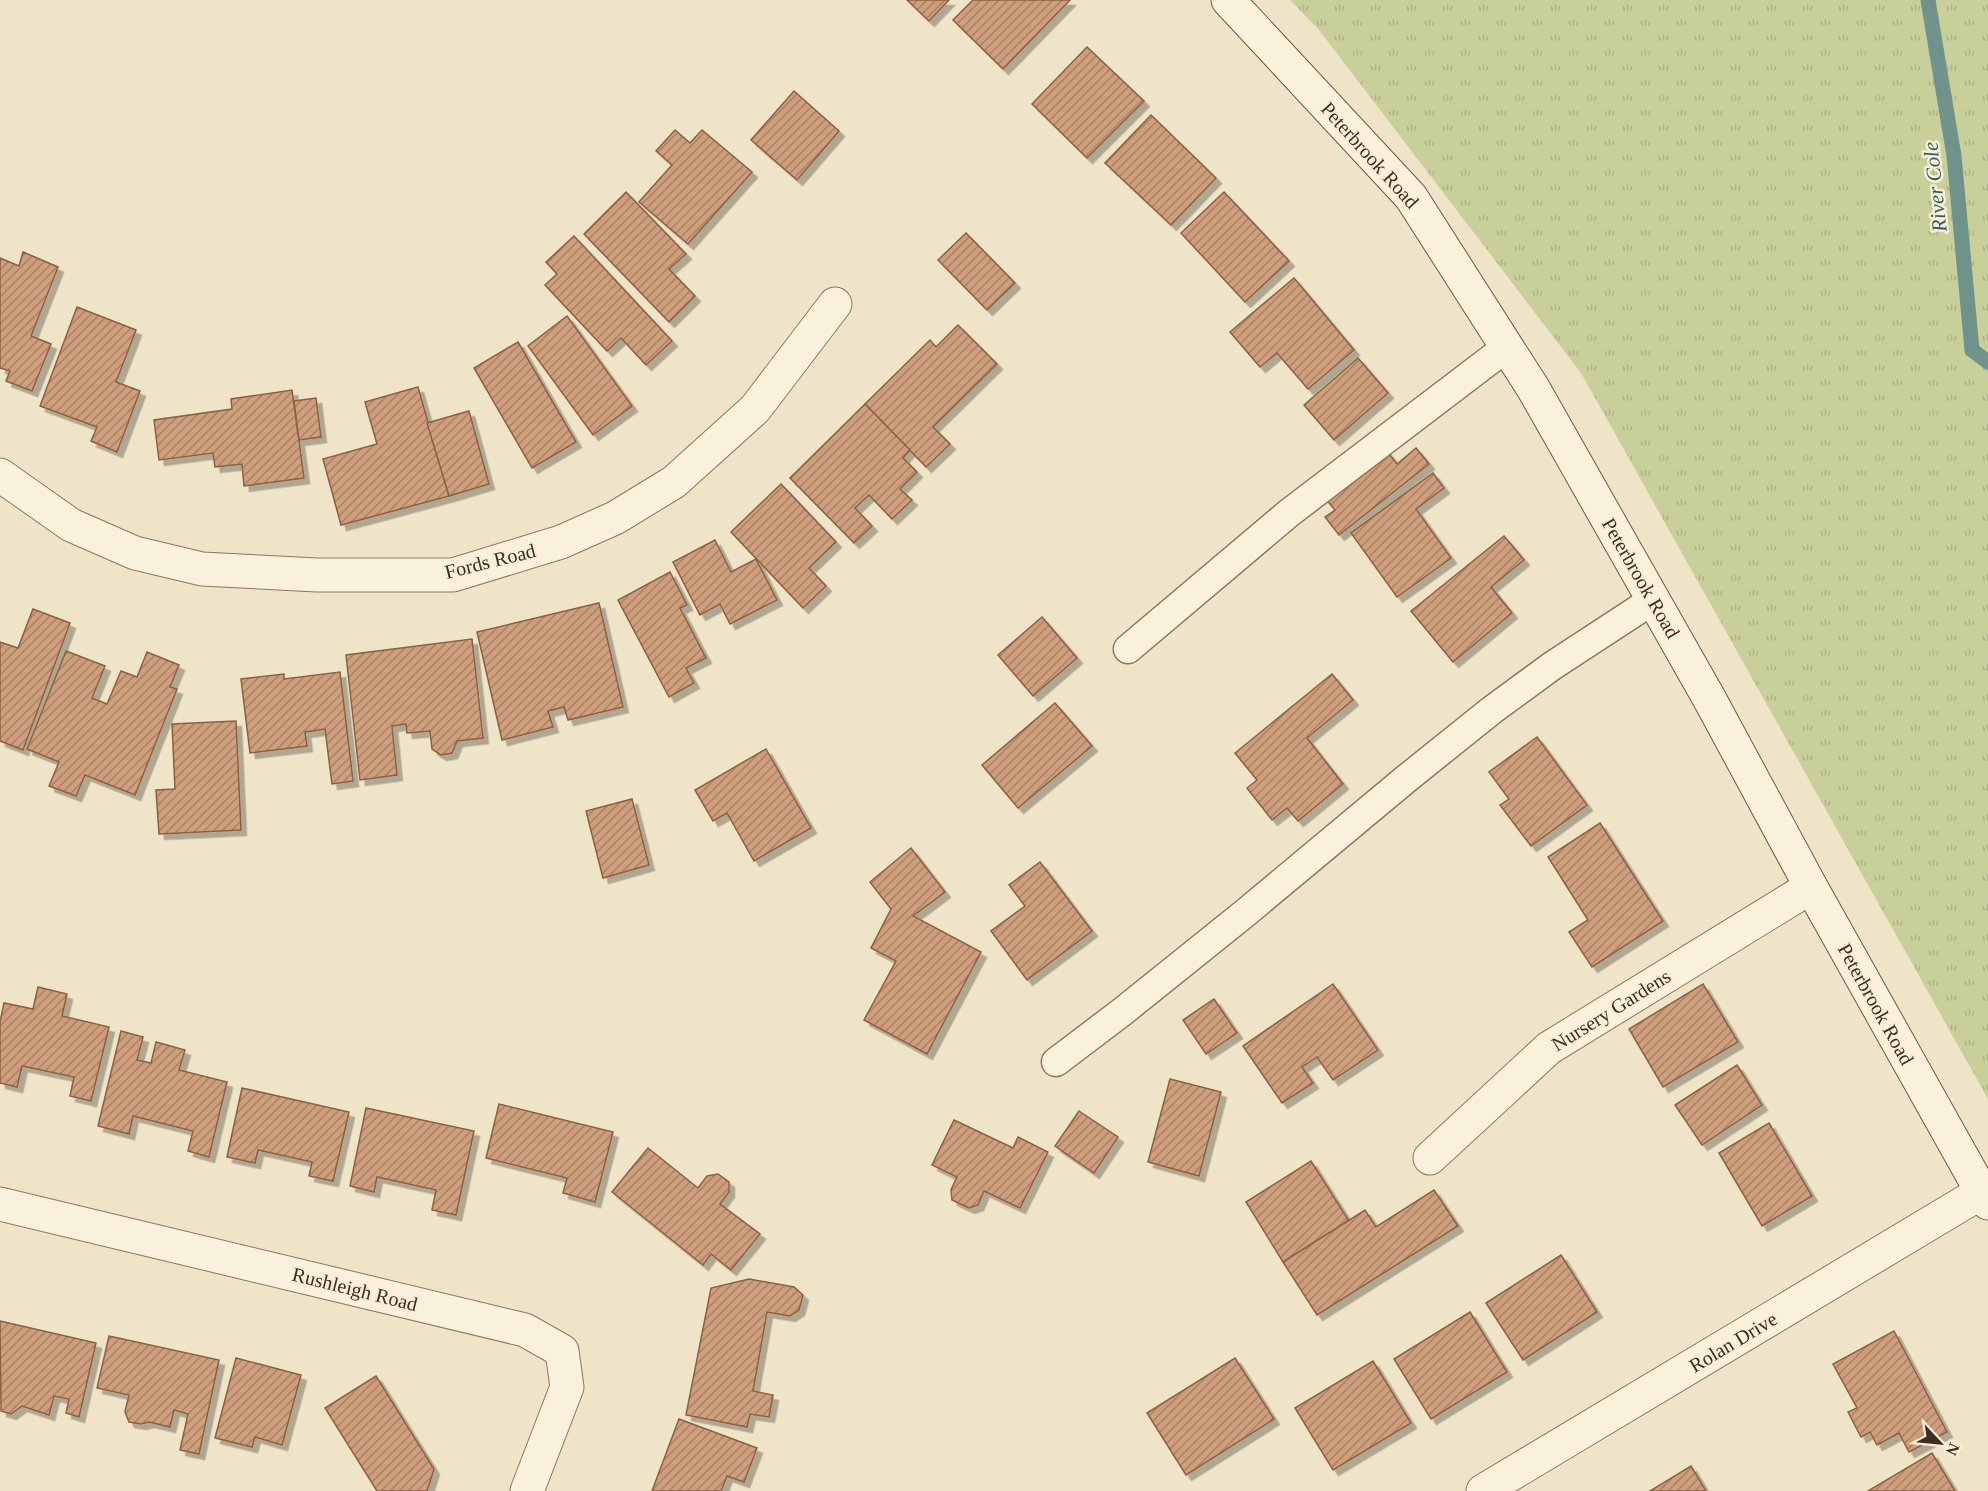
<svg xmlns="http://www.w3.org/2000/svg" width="1988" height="1491" viewBox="0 0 1988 1491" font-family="Georgia,serif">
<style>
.grass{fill:url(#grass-tufts)}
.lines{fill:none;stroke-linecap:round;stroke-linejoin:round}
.stream{stroke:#6f938a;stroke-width:15}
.building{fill:url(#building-hatch);stroke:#8d5f41;stroke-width:1.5;filter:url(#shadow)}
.lane-casing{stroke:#8d765c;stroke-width:31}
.street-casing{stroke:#8d765c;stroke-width:35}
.secondary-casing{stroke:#6f573f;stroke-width:35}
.lane{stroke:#faf1dc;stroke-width:28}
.street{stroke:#faf1dc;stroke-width:33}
.secondary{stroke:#faf1dc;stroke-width:33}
.labels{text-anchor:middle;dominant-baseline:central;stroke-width:5;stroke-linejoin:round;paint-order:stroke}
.street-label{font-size:20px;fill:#3d2e20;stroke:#f7eed8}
.water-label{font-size:21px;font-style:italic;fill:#2f5d5a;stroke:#f7eed8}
</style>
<defs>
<pattern id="grass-tufts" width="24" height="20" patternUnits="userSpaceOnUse" patternTransform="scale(1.5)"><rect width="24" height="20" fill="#c9cf9b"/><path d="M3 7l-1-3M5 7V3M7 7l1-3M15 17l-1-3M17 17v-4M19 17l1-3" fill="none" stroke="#aeb285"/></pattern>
<pattern id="building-hatch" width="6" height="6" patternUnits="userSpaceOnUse" patternTransform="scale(1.5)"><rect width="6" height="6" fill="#cf9f7d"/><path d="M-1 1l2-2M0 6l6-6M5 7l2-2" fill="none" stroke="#a98266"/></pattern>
<filter id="shadow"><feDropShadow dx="5.5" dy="5.5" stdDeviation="0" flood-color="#0004"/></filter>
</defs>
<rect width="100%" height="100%" fill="#f0e4c8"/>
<!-- grass -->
<path class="grass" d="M 1290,0 L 1988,0 L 1988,1099 L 1581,373 L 1319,30 Z"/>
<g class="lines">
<!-- stream -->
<path class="stream" d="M 1928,0 L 1954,156 L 1972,350 L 1988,362"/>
</g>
<!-- building -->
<g class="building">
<path d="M 907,0 L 949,0 L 929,21 Z"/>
<path d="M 973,0 L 1070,0 L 1003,69 L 953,20 Z"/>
<path d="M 1087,47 L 1144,101 L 1087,158 L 1032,104 Z"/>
<path d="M 794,91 L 839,131 L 797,180 L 751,140 Z"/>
<path d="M 1151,115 L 1216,178 L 1171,225 L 1105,163 Z"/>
<path d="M 675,130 L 690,143 L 702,130 L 752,172 L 688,244 L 639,202 L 672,165 L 656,151 Z"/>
<path d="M 626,192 L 686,254 L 669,269 L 695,296 L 669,322 L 584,234 Z"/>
<path d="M 1224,192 L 1289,261 L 1245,302 L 1181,233 Z"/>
<path d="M 966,233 L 1015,283 L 987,310 L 938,260 Z"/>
<path d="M 574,236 L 672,341 L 646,365 L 621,338 L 607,351 L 545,285 L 557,274 L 546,262 Z"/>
<path d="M 23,252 L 58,267 L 31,336 L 51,344 L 32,391 L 6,381 L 10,371 L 0,368 L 0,258 L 19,266 Z"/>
<path d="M 1294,278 L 1354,350 L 1308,389 L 1277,353 L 1260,367 L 1230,332 Z"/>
<path d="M 77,307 L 136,330 L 116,382 L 140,391 L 117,452 L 91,441 L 97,427 L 40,406 Z"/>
<path d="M 567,316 L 632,406 L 593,435 L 528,346 Z"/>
<path d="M 958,325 L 997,364 L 933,427 L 950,444 L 926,467 L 865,404 L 930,340 L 936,347 Z"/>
<path d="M 518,342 L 576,442 L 532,468 L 474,368 Z"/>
<path d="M 1358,358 L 1388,393 L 1334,440 L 1304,405 Z"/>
<path d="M 418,387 L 449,496 L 341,525 L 323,459 L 377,444 L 365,402 Z"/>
<path d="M 292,390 L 304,478 L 244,486 L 242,464 L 215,467 L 213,453 L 159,460 L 154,420 L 232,409 L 231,399 Z"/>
<path d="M 316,398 L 321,437 L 299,440 L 294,401 Z"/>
<path d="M 865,404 L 910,450 L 903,458 L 917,472 L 900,489 L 912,500 L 892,519 L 869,495 L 855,508 L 872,526 L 854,543 L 790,478 Z"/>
<path d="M 469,411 L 489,484 L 449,496 L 427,423 Z"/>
<path d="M 1416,448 L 1429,464 L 1339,535 L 1325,517 L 1335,510 L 1325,498 L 1386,450 L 1397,464 Z"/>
<path d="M 1433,473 L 1444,488 L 1416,509 L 1451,558 L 1397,597 L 1351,533 Z"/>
<path d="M 781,484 L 836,542 L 809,568 L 826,586 L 803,608 L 731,532 Z"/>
<path d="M 1504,536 L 1524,560 L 1491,587 L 1512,613 L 1453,662 L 1411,611 Z"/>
<path d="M 715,540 L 731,572 L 756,559 L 777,600 L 730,624 L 720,604 L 700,615 L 673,562 Z"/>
<path d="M 670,572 L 687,605 L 680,608 L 706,658 L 686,668 L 694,683 L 669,697 L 618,600 Z"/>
<path d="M 599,603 L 623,707 L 568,720 L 564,707 L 548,711 L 553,727 L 502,740 L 477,632 Z"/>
<path d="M 33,609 L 70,623 L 23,750 L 0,741 L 0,642 L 18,648 Z"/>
<path d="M 1042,617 L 1077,658 L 1033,696 L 998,655 Z"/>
<path d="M 472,639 L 483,738 L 457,741 L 452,753 L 441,755 L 432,749 L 430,731 L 407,733 L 406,724 L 392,726 L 397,775 L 360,780 L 346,655 Z"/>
<path d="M 66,651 L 105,666 L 92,698 L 107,704 L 121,671 L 137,677 L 147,652 L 179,665 L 170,687 L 177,689 L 135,795 L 85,775 L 76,796 L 49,786 L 59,762 L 27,749 Z"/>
<path d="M 340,672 L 353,781 L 332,784 L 325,729 L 305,732 L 307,746 L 250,753 L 241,679 L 284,674 L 284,679 Z"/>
<path d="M 1332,674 L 1353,700 L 1307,738 L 1343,784 L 1298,821 L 1287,808 L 1272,820 L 1247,788 L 1257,780 L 1235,753 Z"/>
<path d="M 1055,703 L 1092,746 L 1018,808 L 982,765 Z"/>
<path d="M 236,721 L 241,830 L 159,834 L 156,790 L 175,789 L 172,724 Z"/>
<path d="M 1537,737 L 1587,805 L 1531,846 L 1500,805 L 1509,799 L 1489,772 Z"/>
<path d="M 766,749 L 811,828 L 754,861 L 727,813 L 713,821 L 695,790 Z"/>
<path d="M 632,799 L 649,865 L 603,878 L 586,811 Z"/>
<path d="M 1600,823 L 1663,921 L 1592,967 L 1569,932 L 1588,920 L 1548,857 Z"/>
<path d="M 911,848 L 945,892 L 913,916 L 981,952 L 927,1054 L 864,1020 L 896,961 L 871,948 L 891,909 L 870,882 Z"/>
<path d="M 1040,862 L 1092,931 L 1027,980 L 991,931 L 1025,906 L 1009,885 Z"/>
<path d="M 1333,984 L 1378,1050 L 1333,1080 L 1317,1057 L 1302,1067 L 1313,1083 L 1282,1103 L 1243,1046 Z"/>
<path d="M 1703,984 L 1738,1042 L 1663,1087 L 1629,1029 Z"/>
<path d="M 38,987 L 67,994 L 62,1016 L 109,1027 L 91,1101 L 70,1096 L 74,1077 L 22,1066 L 17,1087 L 0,1083 L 0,1022 L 4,1003 L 33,1009 Z"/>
<path d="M 1214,999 L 1237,1033 L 1206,1054 L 1183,1020 Z"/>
<path d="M 121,1031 L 143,1037 L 137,1060 L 151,1063 L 156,1042 L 185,1050 L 179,1070 L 227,1082 L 209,1157 L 188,1151 L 193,1131 L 133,1116 L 129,1134 L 98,1126 Z"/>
<path d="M 1737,1065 L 1762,1105 L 1702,1145 L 1675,1105 Z"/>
<path d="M 1170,1079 L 1221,1092 L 1199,1176 L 1148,1162 Z"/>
<path d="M 242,1088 L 349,1112 L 333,1181 L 309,1176 L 312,1162 L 258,1150 L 255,1163 L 227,1157 Z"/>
<path d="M 499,1104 L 613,1132 L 595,1202 L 563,1193 L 567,1178 L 486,1158 Z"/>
<path d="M 366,1108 L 474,1131 L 456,1215 L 432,1210 L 436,1190 L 377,1177 L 374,1192 L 350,1186 Z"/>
<path d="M 1079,1111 L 1118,1137 L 1094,1173 L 1055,1146 Z"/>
<path d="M 954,1120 L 1013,1148 L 1018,1137 L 1048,1152 L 1020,1208 L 984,1191 L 978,1205 L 969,1208 L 952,1200 L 951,1190 L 957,1177 L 932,1165 Z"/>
<path d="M 1769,1123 L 1812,1196 L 1762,1226 L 1719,1153 Z"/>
<path d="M 648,1148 L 698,1188 L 707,1176 L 718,1174 L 729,1182 L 729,1192 L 720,1204 L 760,1234 L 731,1270 L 711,1254 L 703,1265 L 612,1192 Z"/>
<path d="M 1311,1161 L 1349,1221 L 1283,1262 L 1246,1202 Z"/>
<path d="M 1434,1190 L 1458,1226 L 1317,1315 L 1283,1262 L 1365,1210 L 1376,1227 Z"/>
<path d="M 1561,1255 L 1597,1312 L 1523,1360 L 1486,1303 Z"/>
<path d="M 749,1279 L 794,1287 L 803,1295 L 799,1310 L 790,1316 L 767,1312 L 753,1391 L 773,1395 L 769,1417 L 750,1414 L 747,1427 L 686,1415 L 711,1288 Z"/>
<path d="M 1470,1312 L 1507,1372 L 1431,1419 L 1394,1359 Z"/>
<path d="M 0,1321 L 96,1343 L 79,1417 L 66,1413 L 69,1399 L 54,1396 L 49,1415 L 22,1406 L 11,1414 L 1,1411 Z"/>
<path d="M 1894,1331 L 1947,1432 L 1909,1452 L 1899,1433 L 1877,1445 L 1870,1432 L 1861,1437 L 1848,1412 L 1857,1408 L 1833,1364 Z"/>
<path d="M 109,1336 L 219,1360 L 199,1454 L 180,1450 L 188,1414 L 174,1410 L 170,1427 L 149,1422 L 141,1424 L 129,1422 L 125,1412 L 129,1395 L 97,1388 Z"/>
<path d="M 236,1358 L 301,1375 L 282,1445 L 255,1437 L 252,1447 L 215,1438 Z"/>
<path d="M 1235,1358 L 1274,1419 L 1186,1475 L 1147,1413 Z"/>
<path d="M 1373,1361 L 1411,1423 L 1333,1470 L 1295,1408 Z"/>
<path d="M 376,1376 L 434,1469 L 427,1491 L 377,1491 L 325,1408 Z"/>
<path d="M 679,1419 L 757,1448 L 744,1482 L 727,1476 L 721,1491 L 652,1491 Z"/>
<path d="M 1932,1453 L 1955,1491 L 1868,1491 Z"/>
<path d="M 1691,1466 L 1706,1491 L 1650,1491 Z"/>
</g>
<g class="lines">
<!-- lane casing -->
<g class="lane-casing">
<g id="lane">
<path d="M 1128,649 L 1289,513 L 1507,347"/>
<path d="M 1056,1062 L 1122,1012 L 1244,914 L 1406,779 L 1492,710 L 1552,666 L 1653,600"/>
</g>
</g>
<!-- street casing -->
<g class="street-casing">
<g id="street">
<path d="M 0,475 L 71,525 L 135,553 L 202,569 L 317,575 L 453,575 L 561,542 L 615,518 L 674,482 L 755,409 L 835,304"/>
<path d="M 1430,1158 L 1549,1048 L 1811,887"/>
<path d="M 0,1204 L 525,1330 L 562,1351 L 567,1387 L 527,1491"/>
<path d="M 1483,1491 L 1982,1192"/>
</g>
</g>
<!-- secondary casing -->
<g class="secondary-casing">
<path id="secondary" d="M 1228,0 L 1411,197 L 1533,388 L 1709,698 L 1811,887 L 1988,1203"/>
</g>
<!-- lane -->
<use href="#lane" class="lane"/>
<!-- street -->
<use href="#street" class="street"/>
<!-- secondary -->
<use href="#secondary" class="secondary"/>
</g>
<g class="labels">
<!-- street labels -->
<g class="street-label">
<text transform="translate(1370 155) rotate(48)">Peterbrook Road</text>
<text transform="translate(490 561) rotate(-14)">Fords Road</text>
<text transform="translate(1641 578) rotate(60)">Peterbrook Road</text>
<text transform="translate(1876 1004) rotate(61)">Peterbrook Road</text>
<text transform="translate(1611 1010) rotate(-32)">Nursery Gardens</text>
<text transform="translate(355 1289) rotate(14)">Rushleigh Road</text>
<text transform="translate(1733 1342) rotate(-31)">Rolan Drive</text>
</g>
<!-- water labels -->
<g class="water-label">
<text transform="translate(1935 187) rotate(-96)">River Cole</text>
</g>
</g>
<!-- north arrow -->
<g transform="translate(1940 1443) rotate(116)" stroke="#f7eed8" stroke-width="4.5" paint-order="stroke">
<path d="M0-4.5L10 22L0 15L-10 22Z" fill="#3d2e20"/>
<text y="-9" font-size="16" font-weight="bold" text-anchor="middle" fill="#3d2e20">N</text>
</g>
</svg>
